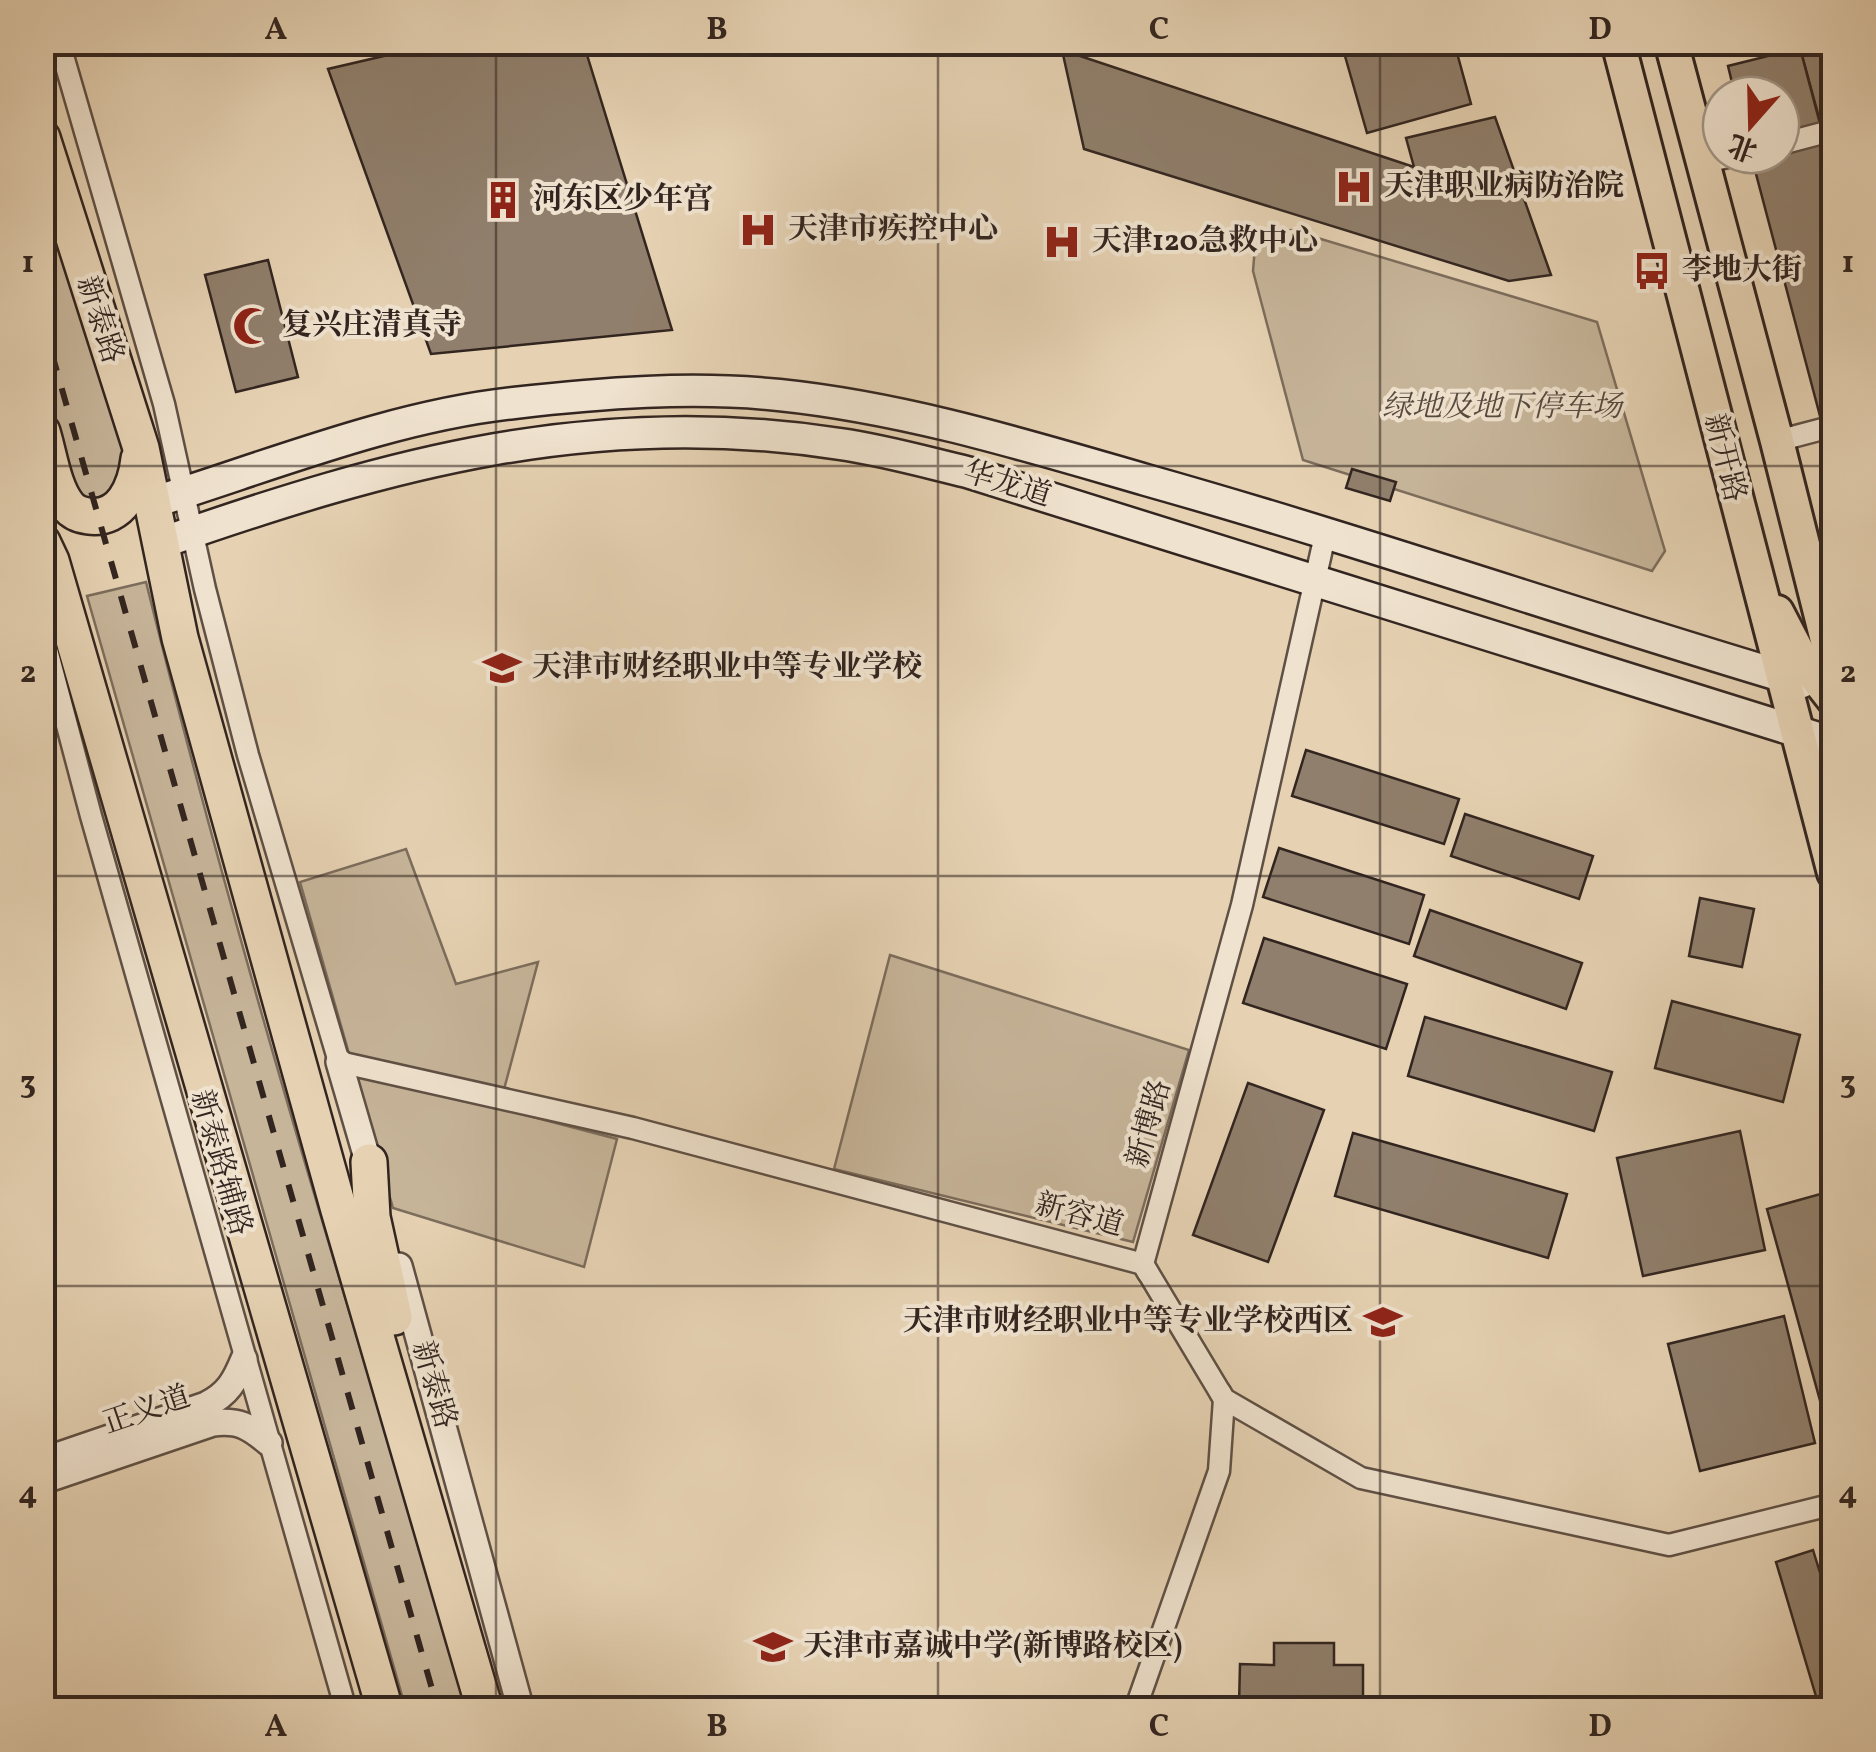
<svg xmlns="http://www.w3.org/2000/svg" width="1876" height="1752" viewBox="0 0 1876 1752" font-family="Vollkorn,'Noto Serif SC',serif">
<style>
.green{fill:#c7b59a;stroke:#7c6d5d;stroke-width:2.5}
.building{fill:#907f6c;stroke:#322520;stroke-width:2.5}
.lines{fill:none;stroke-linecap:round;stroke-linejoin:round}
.minor-casing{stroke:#5f5045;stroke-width:25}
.tertiary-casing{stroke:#5f5045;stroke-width:30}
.secondary-casing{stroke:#322520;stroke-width:35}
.primary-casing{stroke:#322520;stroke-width:38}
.trunk-casing{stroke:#322520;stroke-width:40}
.minor{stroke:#efe2ce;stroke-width:20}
.tertiary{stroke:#efe2ce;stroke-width:25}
.secondary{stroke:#efe2ce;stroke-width:30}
.primary{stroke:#e6d2b3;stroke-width:32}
.trunk{stroke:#e6d2b3;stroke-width:35}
.rail{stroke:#322520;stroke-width:6;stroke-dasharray:18 18;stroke-linecap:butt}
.grid{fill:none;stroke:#322520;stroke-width:2.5;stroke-opacity:0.55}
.labels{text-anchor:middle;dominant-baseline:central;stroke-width:8;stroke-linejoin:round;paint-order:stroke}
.poi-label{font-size:30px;font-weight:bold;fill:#322520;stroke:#efe2ce;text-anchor:start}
.street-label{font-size:30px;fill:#322520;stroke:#efe2ce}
.park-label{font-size:30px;font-style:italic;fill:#57493e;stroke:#efe2ce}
.neatline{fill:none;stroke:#322520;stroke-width:4}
.grid-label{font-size:32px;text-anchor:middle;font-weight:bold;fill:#322520}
</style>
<rect width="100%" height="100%" fill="#e6d2b3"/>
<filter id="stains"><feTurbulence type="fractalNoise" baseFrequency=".002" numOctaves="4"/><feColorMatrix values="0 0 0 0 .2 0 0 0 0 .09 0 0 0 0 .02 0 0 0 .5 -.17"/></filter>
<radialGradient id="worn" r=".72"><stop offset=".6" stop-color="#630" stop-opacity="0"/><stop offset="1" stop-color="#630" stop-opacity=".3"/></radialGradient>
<!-- green -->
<g class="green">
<path d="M 42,189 L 126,455 L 120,492 L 89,502 C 25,448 43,268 42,189 Z"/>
<path d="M 1291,230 L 1597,322 L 1665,551 L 1652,571 L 1303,460 L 1253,271 L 1255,247 L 1270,233 Z"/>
<path d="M 146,582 C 240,962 356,1335 470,1709 L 393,1709 L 405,1706 L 87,596 Z"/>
<path d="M 406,849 L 456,984 L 538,962 L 499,1108 L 617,1139 L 584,1267 L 393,1208 L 300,882 Z"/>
<path d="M 890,955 L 1189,1050 L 1133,1242 L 834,1169 Z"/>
</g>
<!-- building -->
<g class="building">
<path d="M 444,42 L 583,42 L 672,330 L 431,354 L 328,69 Z"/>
<path d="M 1341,42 L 1454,42 L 1471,104 L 1367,133 Z"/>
<path d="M 1819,42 L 1834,42 L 1834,110 L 1818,114 L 1800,48 Z"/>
<path d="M 1800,48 L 1834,177 L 1834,469 L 1751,155 L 1781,155 L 1781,95 L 1735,95 L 1728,66 Z"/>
<path d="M 1062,50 L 1414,167 L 1406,138 L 1495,117 L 1551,275 L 1509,281 L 1084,149 Z"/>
<path d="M 268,260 L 298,377 L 236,392 L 205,275 Z"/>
<path d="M 1352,469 L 1396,482 L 1390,501 L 1346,488 Z"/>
<path d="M 1306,750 L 1459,799 L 1444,844 L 1292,796 Z"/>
<path d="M 1465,814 L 1593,856 L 1579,899 L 1451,856 Z"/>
<path d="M 1279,848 L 1424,895 L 1409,944 L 1263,897 Z"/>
<path d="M 1700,898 L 1754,909 L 1742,967 L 1689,956 Z"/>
<path d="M 1430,910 L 1582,963 L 1566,1009 L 1414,956 Z"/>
<path d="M 1264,938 L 1407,984 L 1386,1049 L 1243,1003 Z"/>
<path d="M 1672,1001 L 1800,1035 L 1783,1102 L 1655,1068 Z"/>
<path d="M 1425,1017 L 1612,1072 L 1594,1131 L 1408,1076 Z"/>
<path d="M 1248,1083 L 1324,1110 L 1268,1262 L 1193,1235 Z"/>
<path d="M 1740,1131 L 1765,1250 L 1643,1276 L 1617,1158 Z"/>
<path d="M 1353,1133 L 1567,1194 L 1548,1258 L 1335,1196 Z"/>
<path d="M 1824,1193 L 1834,1227 L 1834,1432 L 1829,1433 L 1767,1209 Z"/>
<path d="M 1784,1316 L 1815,1443 L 1700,1471 L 1668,1344 Z"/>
<path d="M 1813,1550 L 1834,1618 L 1834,1698 L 1818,1703 L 1776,1562 Z"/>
<path d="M 1274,1643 L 1334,1643 L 1334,1665 L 1363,1665 L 1363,1707 L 1239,1706 L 1240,1664 L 1274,1665 Z"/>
</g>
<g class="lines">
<!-- minor casing -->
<g class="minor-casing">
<g id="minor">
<path d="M 59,42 L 164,404 L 205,589 L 248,755 L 339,1062 L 633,1128 L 1143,1264 L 1224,1399 L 1361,1478 L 1669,1545 L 1834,1504"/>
<path d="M 1781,144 L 1834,130"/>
<path d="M 1702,163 L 1736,155"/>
<path d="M 1777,441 L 1834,426"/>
<path d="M 42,631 L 91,816 L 346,1710"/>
<path d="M 1148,1273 L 1143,1264 L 1242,905 L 1326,531"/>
<path d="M 1135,1710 L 1219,1471 L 1224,1399 L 1220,1392"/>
</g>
</g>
<!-- tertiary casing -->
<g class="tertiary-casing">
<g id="tertiary">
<path d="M 339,1062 L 372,1175"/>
<path d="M 399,1266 L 521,1710"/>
<path d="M 42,1461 L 206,1405 C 228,1394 235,1381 244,1359"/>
<path d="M 42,1481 L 213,1423 C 239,1420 249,1426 269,1443"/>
</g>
</g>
<!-- secondary casing -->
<g class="secondary-casing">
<g id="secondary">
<path d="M 151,503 C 267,467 392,416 514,403 C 601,393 692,386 779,395 C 905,408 1025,445 1146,480 C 1366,542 1582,617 1802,682"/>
<path d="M 161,543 C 390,463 595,406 840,444 C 883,450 925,462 967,472 L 1834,743"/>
</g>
</g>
<!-- primary casing -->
<g class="primary-casing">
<g id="primary">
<path d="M 1618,42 L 1834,873"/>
<path d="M 1671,42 L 1777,441 L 1834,668"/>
<path d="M 1777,612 L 1801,658 L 1834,700"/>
</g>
</g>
<!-- trunk casing -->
<g class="trunk-casing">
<g id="trunk">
<path d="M 42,138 L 141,448 L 180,638 L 339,1210 L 485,1710"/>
<path d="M 42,432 C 49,454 53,488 68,506 C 73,512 80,515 88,516 C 122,521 136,486 139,459"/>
<path d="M 42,542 L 51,561 L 385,1710"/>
<path d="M 369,1162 L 372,1217 L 394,1317"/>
</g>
</g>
<!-- minor -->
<use href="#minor" class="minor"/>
<!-- tertiary -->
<use href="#tertiary" class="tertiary"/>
<!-- secondary -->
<use href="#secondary" class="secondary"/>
<!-- primary -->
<use href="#primary" class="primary"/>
<!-- trunk -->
<use href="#trunk" class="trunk"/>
<!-- rail -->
<path class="rail" d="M 42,319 L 438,1710"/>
</g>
<!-- grid -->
<path class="grid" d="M 496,42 L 496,1710M 938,42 L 938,1710M 1380,42 L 1380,1710M 42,466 L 1834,466M 42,876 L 1834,876M 42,1286 L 1834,1286"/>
<!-- icons -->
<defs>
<g id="hospital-bare" transform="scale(3)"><path d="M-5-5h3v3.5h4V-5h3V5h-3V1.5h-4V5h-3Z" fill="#8f2418" stroke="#efe2ce" stroke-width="2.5" paint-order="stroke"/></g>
<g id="building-bare" transform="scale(3)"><path d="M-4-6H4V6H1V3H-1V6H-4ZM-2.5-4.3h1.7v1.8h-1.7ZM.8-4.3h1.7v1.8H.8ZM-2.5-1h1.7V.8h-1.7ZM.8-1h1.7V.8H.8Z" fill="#8f2418" stroke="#efe2ce" stroke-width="2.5" paint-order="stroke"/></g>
<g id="bus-bare" transform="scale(3)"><path d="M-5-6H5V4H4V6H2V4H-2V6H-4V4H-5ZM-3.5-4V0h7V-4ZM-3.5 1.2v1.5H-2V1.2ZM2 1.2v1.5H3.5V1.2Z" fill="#8f2418" stroke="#efe2ce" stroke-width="2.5" paint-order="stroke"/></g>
<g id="mosque-bare" transform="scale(3)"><path d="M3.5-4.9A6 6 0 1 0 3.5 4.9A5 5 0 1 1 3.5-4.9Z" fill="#8f2418" stroke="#efe2ce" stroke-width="2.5" paint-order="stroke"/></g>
<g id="school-bare" transform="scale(3)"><path d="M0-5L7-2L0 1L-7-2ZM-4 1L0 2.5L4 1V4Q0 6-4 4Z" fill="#8f2418" stroke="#efe2ce" stroke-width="2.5" paint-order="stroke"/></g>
</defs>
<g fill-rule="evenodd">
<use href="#hospital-bare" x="1354" y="187"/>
<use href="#building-bare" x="503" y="200"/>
<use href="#hospital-bare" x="758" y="230"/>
<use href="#hospital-bare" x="1062" y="242"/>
<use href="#bus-bare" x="1652" y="271"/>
<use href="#mosque-bare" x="252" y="326"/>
<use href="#school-bare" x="502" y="668"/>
<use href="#school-bare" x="1383" y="1322"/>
<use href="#school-bare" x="773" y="1647"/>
</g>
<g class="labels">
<!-- poi labels -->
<g class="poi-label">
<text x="1384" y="187">天津职业病防治院</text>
<text x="533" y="200">河东区少年宫</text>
<text x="788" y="230">天津市疾控中心</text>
<text x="1092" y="242">天津120急救中心</text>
<text x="1682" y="271">李地大街</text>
<text x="282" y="326">复兴庄清真寺</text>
<text x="532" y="668">天津市财经职业中等专业学校</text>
<text x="1353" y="1322" text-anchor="end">天津市财经职业中等专业学校西区</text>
<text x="803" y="1647">天津市嘉诚中学(新博路校区)</text>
</g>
<!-- street labels -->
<g class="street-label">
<text transform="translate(99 320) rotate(72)">新泰路</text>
<text transform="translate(1724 458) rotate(76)">新开路</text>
<text transform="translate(1007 485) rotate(17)">华龙道</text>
<text transform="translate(1150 1124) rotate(-74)">新博路</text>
<text transform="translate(220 1163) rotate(74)">新泰路辅路</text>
<text transform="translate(1079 1216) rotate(15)">新容道</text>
<text transform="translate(433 1385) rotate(74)">新泰路</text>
<text transform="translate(147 1411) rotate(-19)">正义道</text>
</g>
<!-- park labels -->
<g class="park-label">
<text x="1502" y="408">绿地及地下停车场</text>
</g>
</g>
<!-- margin -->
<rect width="1876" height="1752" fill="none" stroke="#e6d2b3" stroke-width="110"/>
<!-- north arrow -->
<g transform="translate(1751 125) rotate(200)"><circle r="48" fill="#efe2ce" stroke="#a39688" stroke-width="2.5"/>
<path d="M0-8L18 38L0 25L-18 38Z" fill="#8f2418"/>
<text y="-15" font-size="28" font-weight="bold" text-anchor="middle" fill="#322520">北</text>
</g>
<rect x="55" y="55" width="1766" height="1642" class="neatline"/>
<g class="grid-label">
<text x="276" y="39">A</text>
<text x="717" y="39">B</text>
<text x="1159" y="39">C</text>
<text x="1600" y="39">D</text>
<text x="28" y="272">1</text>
<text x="1848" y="272">1</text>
<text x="28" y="682">2</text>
<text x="1848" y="682">2</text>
<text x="28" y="1093">3</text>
<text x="1848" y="1093">3</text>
<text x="28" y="1503">4</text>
<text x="1848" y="1503">4</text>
<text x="276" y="1736">A</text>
<text x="717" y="1736">B</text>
<text x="1159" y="1736">C</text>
<text x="1600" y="1736">D</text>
</g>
<rect width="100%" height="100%" filter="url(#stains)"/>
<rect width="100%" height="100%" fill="url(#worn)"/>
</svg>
